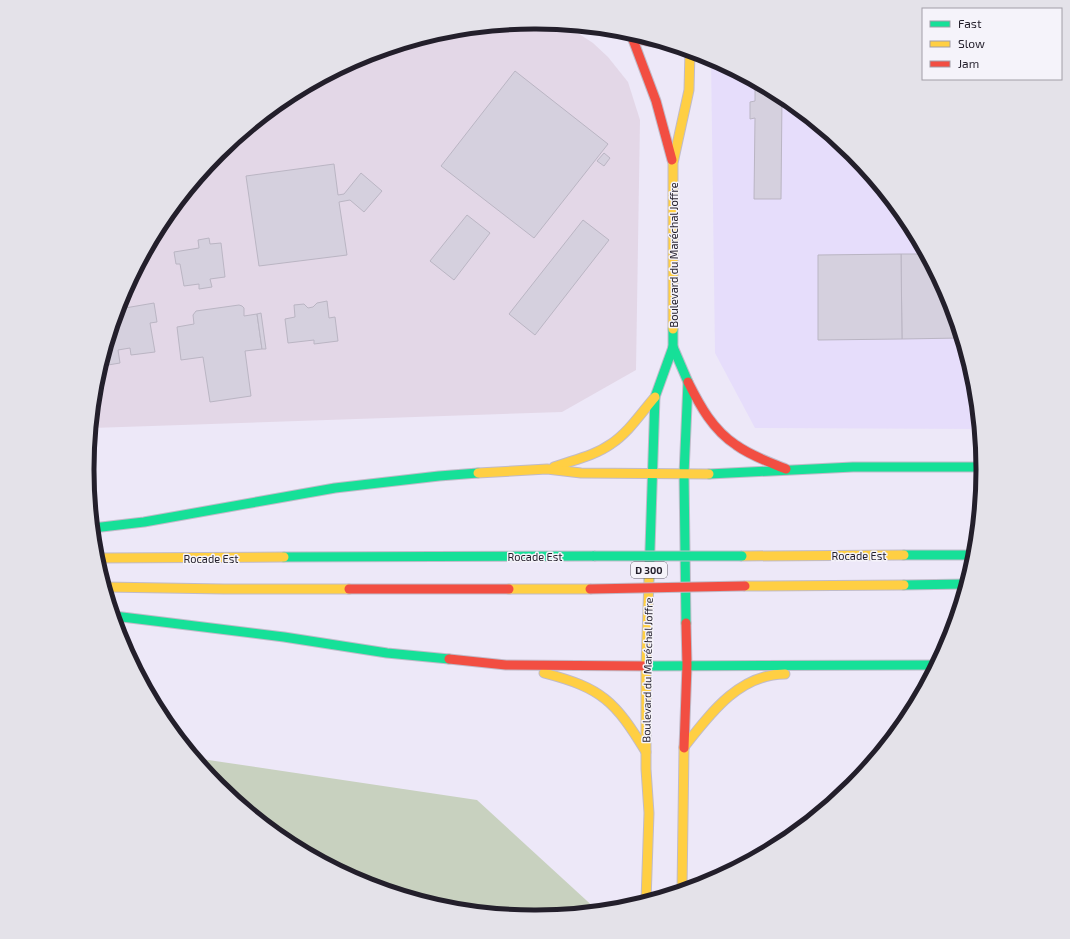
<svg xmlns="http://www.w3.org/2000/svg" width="1070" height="939" viewBox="0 0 1070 939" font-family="'Exo 2',sans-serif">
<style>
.commercial{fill:#e3d7e7}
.built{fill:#e6ddfb}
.green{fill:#c8d1bf}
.building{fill:#d5d0de;stroke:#bab5c3}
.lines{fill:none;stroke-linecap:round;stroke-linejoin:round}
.fast-casing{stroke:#c0bbc9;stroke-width:11}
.slow-casing{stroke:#c0bbc9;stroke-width:11}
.jam-casing{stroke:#c0bbc9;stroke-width:11}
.fast{stroke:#16e098;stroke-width:9}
.slow{stroke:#ffcf43;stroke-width:9}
.jam{stroke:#f24e42;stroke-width:9}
.fast-bridge-casing{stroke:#c0bbc9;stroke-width:11;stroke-linecap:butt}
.jam-bridge-casing{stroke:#c0bbc9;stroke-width:11;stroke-linecap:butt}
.fast-bridge{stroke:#16e098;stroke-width:9}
.jam-bridge{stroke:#f24e42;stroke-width:9}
.labels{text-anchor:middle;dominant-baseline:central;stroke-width:3;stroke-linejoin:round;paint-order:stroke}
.shield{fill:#f5f3fa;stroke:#625f69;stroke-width:1}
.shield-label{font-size:10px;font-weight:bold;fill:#231f2b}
.street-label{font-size:11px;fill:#231f2b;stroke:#f5f3fa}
.rim{fill:none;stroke:#231f2b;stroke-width:5}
</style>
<rect width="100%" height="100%" fill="#ede8f8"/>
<!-- commercial -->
<path class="commercial" d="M 536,22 L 567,26 L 593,43 L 608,57 L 628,82 L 640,120 L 636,370 L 562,412 L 92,428 L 96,382 L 122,298 L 163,221 L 219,153 L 287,97 L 364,56 L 429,36 Z"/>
<!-- built -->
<g class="built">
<path d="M 536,22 L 429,36 L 448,31 Z"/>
<path d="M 711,58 L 784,98 L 852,153 L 907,221 L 949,298 L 974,382 L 979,429 L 755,428 L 715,353 Z"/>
</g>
<!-- green -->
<path class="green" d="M 195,758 L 477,800 L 598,911 L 535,917 L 447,908 L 364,883 L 286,841 L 218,786 Z"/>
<!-- building -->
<g class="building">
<path d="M 515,71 L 608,144 L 534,238 L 441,166 Z"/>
<path d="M 755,85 L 760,85 L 782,96 L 781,199 L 754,199 L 755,118 L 750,119 L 750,102 L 755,101 Z"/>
<path d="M 604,153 L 610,158 L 604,166 L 597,161 Z"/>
<path d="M 334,164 L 338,195 L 344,194 L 361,173 L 382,191 L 364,212 L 350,200 L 339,202 L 347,255 L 259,266 L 246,176 Z"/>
<path d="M 467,215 L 490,233 L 454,280 L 430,261 Z"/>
<path d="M 583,220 L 609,240 L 535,335 L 509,314 Z"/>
<path d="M 209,238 L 210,244 L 221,243 L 225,277 L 210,279 L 212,287 L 199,289 L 199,284 L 184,286 L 180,264 L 176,264 L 174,252 L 199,248 L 198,240 Z"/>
<path d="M 901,254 L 925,254 L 949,298 L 961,338 L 902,339 Z"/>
<path d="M 901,254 L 902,339 L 818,340 L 818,255 Z"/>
<path d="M 327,301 L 329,318 L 335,317 L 338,341 L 314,344 L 314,340 L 288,343 L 285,319 L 295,317 L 294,305 L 304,304 L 308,308 L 313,307 L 317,303 Z"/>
<path d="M 120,303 L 123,303 L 125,308 L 154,303 L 157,322 L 150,323 L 155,352 L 131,355 L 130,348 L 118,350 L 120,363 L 102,366 Z"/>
<path d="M 239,305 L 242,306 L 244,308 L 244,316 L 257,314 L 262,349 L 245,351 L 251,396 L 210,402 L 203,357 L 181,360 L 177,327 L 194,324 L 193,315 L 196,311 Z"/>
<path d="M 261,313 L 266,349 L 262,349 L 257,314 Z"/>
</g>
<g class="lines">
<!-- fast casing -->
<g class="fast-casing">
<g id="fast">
<path d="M 673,347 L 688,382 L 684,474 L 686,623"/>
<path d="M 709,474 L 853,467 L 982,467"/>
<path d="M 93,528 L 144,522 L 335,488 L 439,476 L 478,473"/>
<path d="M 904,555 L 974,555"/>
<path d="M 284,557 L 594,556"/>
<path d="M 649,579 L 655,397 L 673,347 L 673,329"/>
<path d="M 904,585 L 966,584"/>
<path d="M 114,616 L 284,637 L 387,653 L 449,659"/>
<path d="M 646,666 L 935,665"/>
</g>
</g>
<!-- slow casing -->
<g class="slow-casing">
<g id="slow">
<path d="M 673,329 L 673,163 L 689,90 L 690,51"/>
<path d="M 554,467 C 573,460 594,456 611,444 C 629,432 641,413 655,397"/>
<path d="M 478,473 L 547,469 L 581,473 L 709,474"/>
<path d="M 742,556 L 904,555"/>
<path d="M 97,558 L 284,557"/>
<path d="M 745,586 L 904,585"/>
<path d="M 105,587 L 224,589 L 349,589"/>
<path d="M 509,589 L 590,589"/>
<path d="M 544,673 C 602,688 615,701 646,752"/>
<path d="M 684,747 C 710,714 739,674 785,674"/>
<path d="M 682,890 L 684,748"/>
<path d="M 646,901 L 649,813 L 646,769 L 646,666 L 649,579"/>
</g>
</g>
<!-- jam casing -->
<g class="jam-casing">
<g id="jam">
<path d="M 623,31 C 635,39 646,43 661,42"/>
<path d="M 632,37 L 656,101 L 672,160"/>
<path d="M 688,382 C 700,406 713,430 736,445 C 751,456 769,462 786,469"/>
<path d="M 349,589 L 509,589"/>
<path d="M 449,659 L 506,665 L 646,666"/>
<path d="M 684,748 L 687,665 L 686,623"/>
</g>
</g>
<!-- fast -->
<use href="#fast" class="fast"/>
<!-- slow -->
<use href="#slow" class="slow"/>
<!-- jam -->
<use href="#jam" class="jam"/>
<!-- fast-bridge casing -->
<g class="fast-bridge-casing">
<path id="fast-bridge" d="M 594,556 L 742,556"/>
</g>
<!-- jam-bridge casing -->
<g class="jam-bridge-casing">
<path id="jam-bridge" d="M 590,589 L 745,586"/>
</g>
<!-- fast-bridge -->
<use href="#fast-bridge" class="fast-bridge"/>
<!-- jam-bridge -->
<use href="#jam-bridge" class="jam-bridge"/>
</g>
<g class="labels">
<!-- shield labels -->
<rect class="shield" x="631" y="562" width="36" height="16" rx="3"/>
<g class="shield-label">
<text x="649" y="570">D 300</text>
</g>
<!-- street labels -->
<g class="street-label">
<text transform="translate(673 255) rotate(-90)">Boulevard du Maréchal Joffre</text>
<text x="859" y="555">Rocade Est</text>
<text x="535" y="556">Rocade Est</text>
<text x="211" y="558">Rocade Est</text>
<text transform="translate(647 670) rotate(-89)">Boulevard du Maréchal Joffre</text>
</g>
</g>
<!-- crop -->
<path d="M0 0H1070V939H0ZM534 29H536A440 440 0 0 1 976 469V470A440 440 0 0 1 536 910H534A440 440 0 0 1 94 470V469A440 440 0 0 1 534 29Z" fill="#e4e2e9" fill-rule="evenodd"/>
<path class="rim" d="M534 29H536A440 440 0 0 1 976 469V470A440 440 0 0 1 536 910H534A440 440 0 0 1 94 470V469A440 440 0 0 1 534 29Z"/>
<!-- legend -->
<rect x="922" y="8" width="140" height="72" fill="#f5f3fa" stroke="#a19ea7"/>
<rect x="930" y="21" width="20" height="6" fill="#16e098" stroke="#a19ea7"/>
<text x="958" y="28" font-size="12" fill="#231f2b">Fast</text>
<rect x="930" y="41" width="20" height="6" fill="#ffcf43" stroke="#a19ea7"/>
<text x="958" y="48" font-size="12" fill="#231f2b">Slow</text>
<rect x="930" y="61" width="20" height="6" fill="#f24e42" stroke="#a19ea7"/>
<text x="958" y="68" font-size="12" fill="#231f2b">Jam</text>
</svg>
